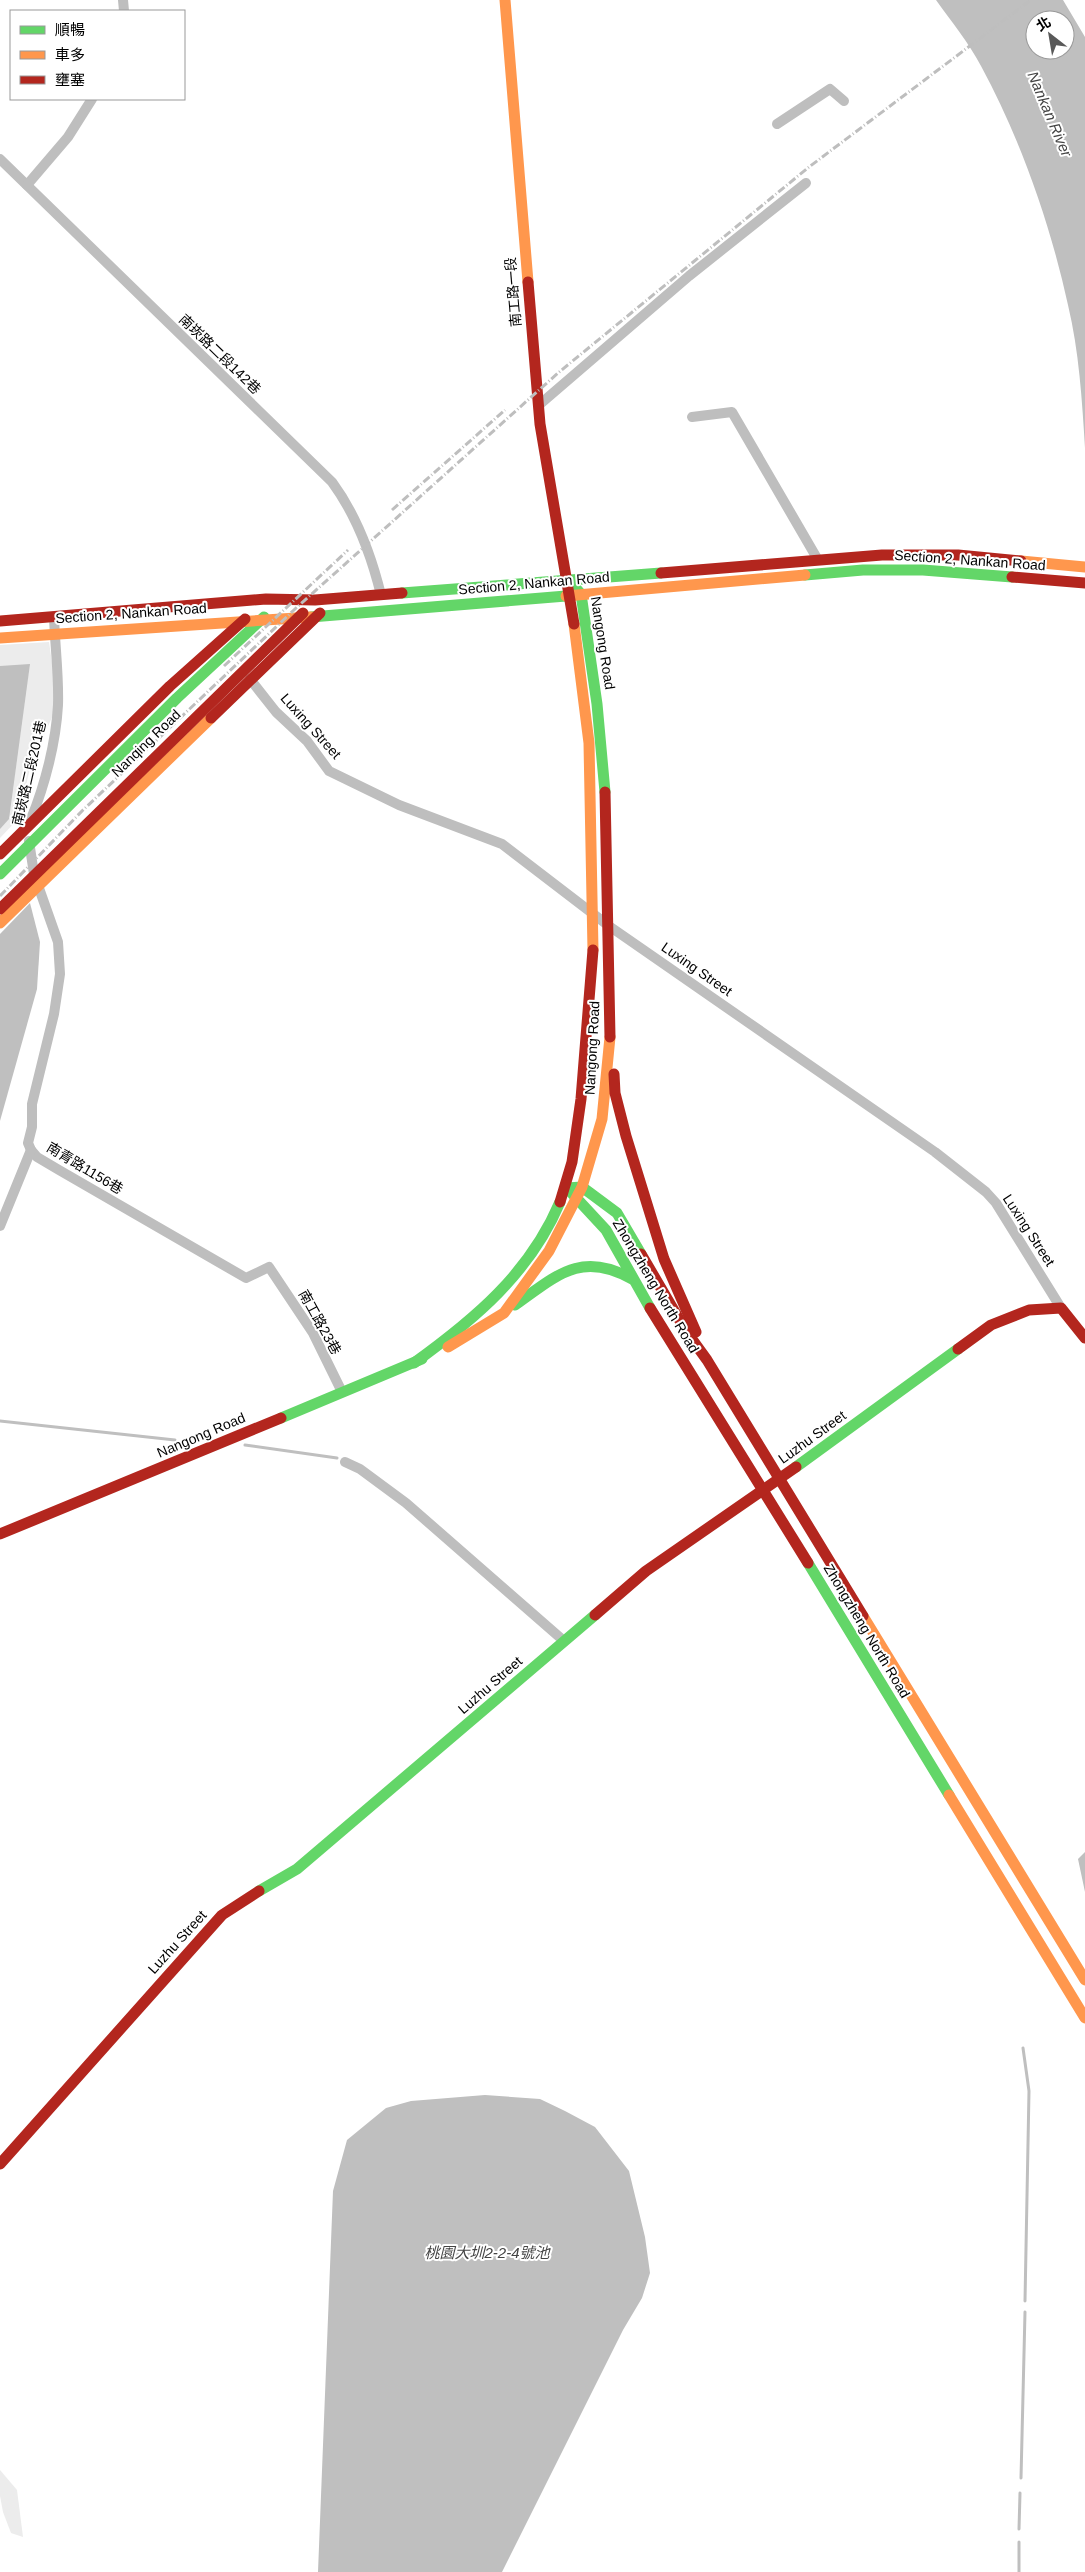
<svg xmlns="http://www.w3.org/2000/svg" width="1085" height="2572" viewBox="0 0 1085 2572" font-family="Helvetica,'Noto Sans TC',sans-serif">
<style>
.green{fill:#ececec}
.water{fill:#bfbfbf;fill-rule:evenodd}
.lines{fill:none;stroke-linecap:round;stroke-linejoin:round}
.stream{stroke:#bfbfbf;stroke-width:3}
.street{stroke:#bebebe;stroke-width:10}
.fast{stroke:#63d668;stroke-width:11}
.slow{stroke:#ff974d;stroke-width:11}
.jam{stroke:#b3261e;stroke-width:11}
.rail{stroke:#bebebe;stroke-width:3;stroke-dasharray:8 2.5 1 2.5;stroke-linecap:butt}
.labels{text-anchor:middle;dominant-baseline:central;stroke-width:4;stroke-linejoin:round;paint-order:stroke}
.street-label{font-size:14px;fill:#000;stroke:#fff}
.water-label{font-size:15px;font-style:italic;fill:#444;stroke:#fff}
</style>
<rect width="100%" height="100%" fill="#fff"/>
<!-- green -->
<g class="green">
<path d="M 49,642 L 58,704 L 31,764 L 18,819 L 0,838 L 0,645 Z"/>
<path d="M 0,2470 L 17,2490 L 23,2537 L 11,2533 L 3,2512 L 0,2496 Z"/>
</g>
<!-- water -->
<g class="water">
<path d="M 936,0 L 1063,0 L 1085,37 L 1085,448 C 1082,400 1079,351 1068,305 C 1050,223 1021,140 981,66 C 969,43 951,21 936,0 ZM 1035,20 L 1065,20 L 1065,50 L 1035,50 Z"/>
<path d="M 30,664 L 9,819 L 0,829 L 0,666 Z"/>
<path d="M 30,903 L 40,942 L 37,989 L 0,1121 L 0,934 Z"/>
<path d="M 1085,1852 L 1085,1892 L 1078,1859 Z"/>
<path d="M 485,2095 L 540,2099 L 565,2111 L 595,2127 L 629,2171 L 645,2237 L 650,2273 L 642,2298 L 623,2330 L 502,2572 L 318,2572 L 333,2191 L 347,2140 L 386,2108 L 411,2101 Z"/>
</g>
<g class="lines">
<!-- stream -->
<g class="stream">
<path d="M 0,1421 L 175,1440"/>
<path d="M 245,1445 L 337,1458"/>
<path d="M 1023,2048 L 1029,2091 L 1025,2301"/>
<path d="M 1021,2478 L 1025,2312"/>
<path d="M 1019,2529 L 1020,2493"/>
<path d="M 1019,2572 L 1019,2542"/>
</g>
<!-- street -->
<g class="street">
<path d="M 123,0 L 124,11"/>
<path d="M 777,124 L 830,89 L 844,101"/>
<path d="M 0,159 L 332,482 C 357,516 371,554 381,595"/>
<path d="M 27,185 L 68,137 L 92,99"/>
<path d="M 539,405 L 689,276 L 806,183"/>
<path d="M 692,417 L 732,412 L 818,560"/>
<path d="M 250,679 L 276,712 L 307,741 L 329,771 L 399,805 L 502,844 L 609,926 L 935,1152 L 986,1192 L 996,1203 L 1061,1308"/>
<path d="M 31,819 C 45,785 56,742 58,705 C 59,676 55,646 54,617"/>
<path d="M 29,841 L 34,874 L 58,942 L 60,974 L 54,1014 L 32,1104 L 32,1127 L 28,1143 L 31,1150 L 37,1157 L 59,1170 L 246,1278 L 269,1267 L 313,1333 L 342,1392"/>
<path d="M 0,1226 L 31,1150"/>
<path d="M 345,1462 L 360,1469 L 406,1503 L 564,1641"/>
</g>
<!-- fast -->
<g class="fast">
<path d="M 805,575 L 863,570 L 923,570 L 1012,577"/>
<path d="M 574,586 L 581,594 L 597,704 L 605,792"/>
<path d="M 402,593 L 661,573"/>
<path d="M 311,617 L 566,596"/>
<path d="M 0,874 L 177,698 L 264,617"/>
<path d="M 641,1254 L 617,1213 L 582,1187 L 567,1188 L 606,1230 L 650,1308"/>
<path d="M 515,1305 C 556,1276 581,1250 632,1279"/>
<path d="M 414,1363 C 475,1319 530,1273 560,1202"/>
<path d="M 281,1418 L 422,1359"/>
<path d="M 796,1467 L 958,1349"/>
<path d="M 808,1563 L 949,1795"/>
<path d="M 259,1891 L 297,1869 L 595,1615"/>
</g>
<!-- slow -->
<g class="slow">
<path d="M 505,0 L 528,282"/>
<path d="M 1021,561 L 1085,567"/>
<path d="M 566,596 L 805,575"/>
<path d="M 574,624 L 589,743 L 593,950"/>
<path d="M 0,638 L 311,617"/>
<path d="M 0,923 L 211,718"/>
<path d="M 448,1347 L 504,1313 L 549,1251 L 582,1187 L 602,1119 L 610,1037"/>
<path d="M 863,1616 L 1085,1980"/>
<path d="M 949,1795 L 1085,2018"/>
</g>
<!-- jam -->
<g class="jam">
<path d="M 528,282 L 540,424 L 574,624"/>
<path d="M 661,573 L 882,555 L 958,555 L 1021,561"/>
<path d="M 1012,577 L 1085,583"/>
<path d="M 0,621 L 266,599 L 315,600 L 402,593"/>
<path d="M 211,718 L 320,613"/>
<path d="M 605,792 L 610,1037"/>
<path d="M 0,854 L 170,686 L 245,619"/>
<path d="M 0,909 L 303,613"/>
<path d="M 614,1074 L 615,1093 L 626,1136 L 664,1259 L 696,1332"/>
<path d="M 560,1202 L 572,1162 L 581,1099 L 593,950"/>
<path d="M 641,1254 L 686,1331 L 707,1360 L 863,1616"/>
<path d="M 650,1308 L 808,1563"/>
<path d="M 958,1349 L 991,1325 L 1029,1310 L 1061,1308 L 1085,1338"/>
<path d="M 0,1534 L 281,1418"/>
<path d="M 595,1615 L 646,1571 L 796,1467"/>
<path d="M 0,2164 L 222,1915 L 259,1891"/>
</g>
<!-- rail -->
<g class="rail">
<path d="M 392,510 L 505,410"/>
<path d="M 224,666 L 348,550"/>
<path d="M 0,896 L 82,811 L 295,609 L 558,373 L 809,167 L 1031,0"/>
</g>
</g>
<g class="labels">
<!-- street labels -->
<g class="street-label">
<text transform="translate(513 292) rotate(-95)">南工路一段</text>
<text transform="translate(220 354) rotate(44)">南崁路二段142巷</text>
<text transform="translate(970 560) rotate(4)">Section 2, Nankan Road</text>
<text transform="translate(534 583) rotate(-5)">Section 2, Nankan Road</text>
<text transform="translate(131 613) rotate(-4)">Section 2, Nankan Road</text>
<text transform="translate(603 643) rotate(81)">Nangong Road</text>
<text transform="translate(311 726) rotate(48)">Luxing Street</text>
<text transform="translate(146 743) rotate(-44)">Nanqing Road</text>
<text transform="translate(29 773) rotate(-77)">南崁路二段201巷</text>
<text transform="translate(697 969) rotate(35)">Luxing Street</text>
<text transform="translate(592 1048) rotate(-87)">Nangong Road</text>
<text transform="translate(85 1168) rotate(31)">南青路1156巷</text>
<text transform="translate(1029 1230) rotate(57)">Luxing Street</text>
<text transform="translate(656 1286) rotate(59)">Zhongzheng North Road</text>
<text transform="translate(320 1322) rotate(61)">南工路23巷</text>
<text transform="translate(201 1435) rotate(-23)">Nangong Road</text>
<text transform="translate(812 1437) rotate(-36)">Luzhu Street</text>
<text transform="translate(867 1631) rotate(59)">Zhongzheng North Road</text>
<text transform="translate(490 1685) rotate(-41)">Luzhu Street</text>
<text transform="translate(177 1942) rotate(-48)">Luzhu Street</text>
</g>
<!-- water labels -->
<g class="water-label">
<text transform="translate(1050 114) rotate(67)">Nankan River</text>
<text x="487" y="2252">桃園大圳2-2-4號池</text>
</g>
</g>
<!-- legend -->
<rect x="10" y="10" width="175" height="90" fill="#ffffff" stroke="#999999"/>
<rect x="20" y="26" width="25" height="8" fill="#63d668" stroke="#999999"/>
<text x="55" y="35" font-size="15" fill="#000000">順暢</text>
<rect x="20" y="51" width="25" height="8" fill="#ff974d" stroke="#999999"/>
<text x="55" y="60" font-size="15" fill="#000000">車多</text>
<rect x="20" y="76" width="25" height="8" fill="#b3261e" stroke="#999999"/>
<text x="55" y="85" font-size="15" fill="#000000">壅塞</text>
<!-- north arrow -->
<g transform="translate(1050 35) rotate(329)"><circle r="24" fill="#ffffff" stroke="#999999"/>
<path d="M0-4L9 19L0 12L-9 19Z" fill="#595959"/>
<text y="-8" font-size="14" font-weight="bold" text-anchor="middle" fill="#000000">北</text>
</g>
</svg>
